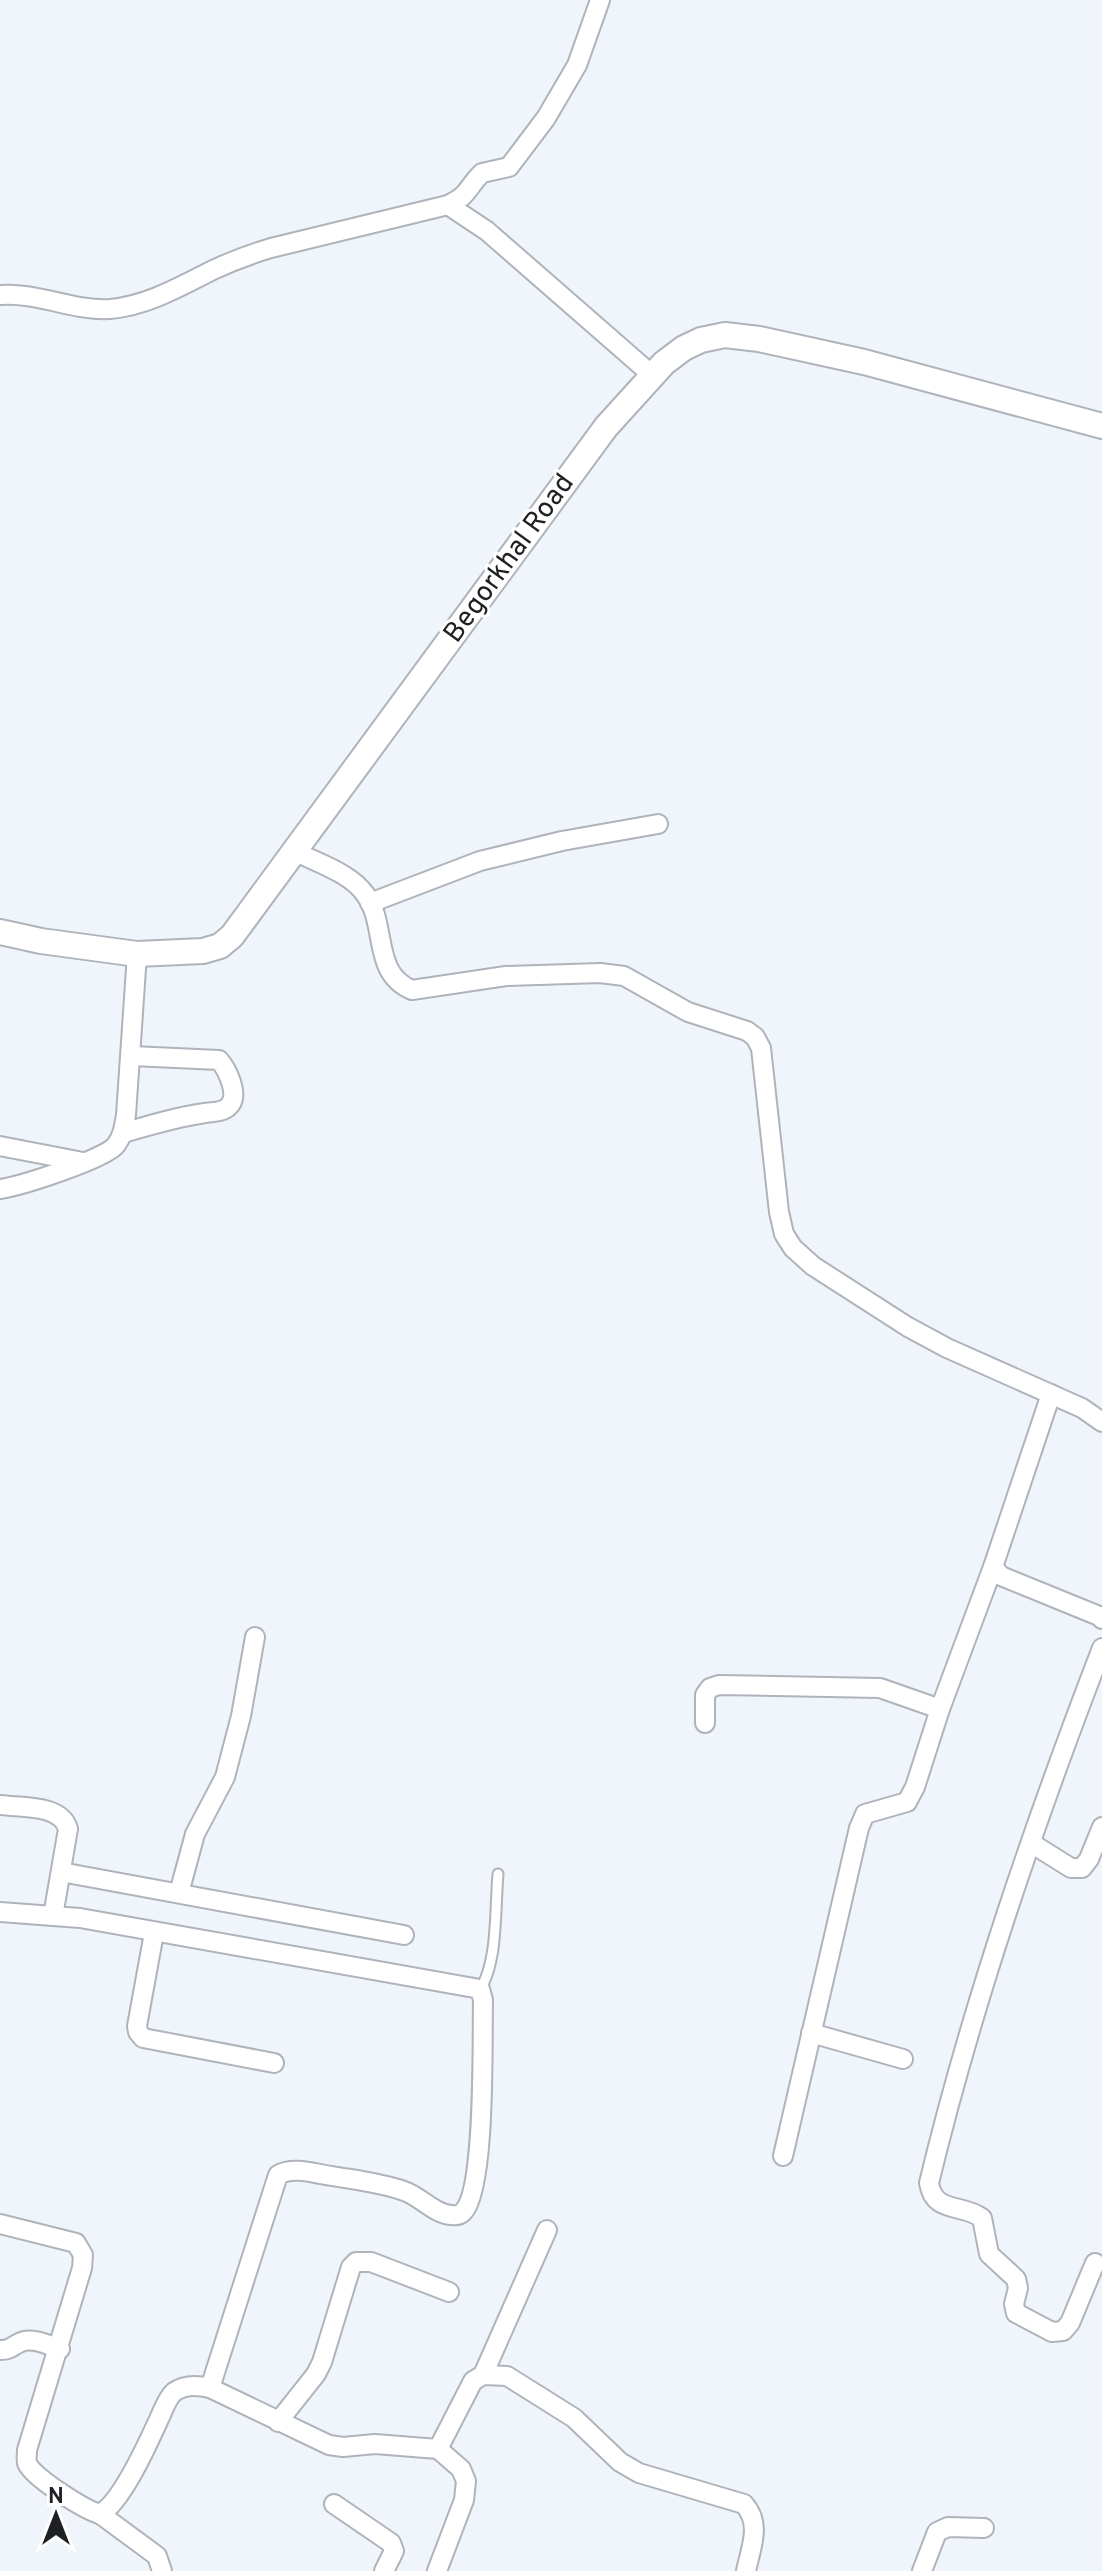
<svg xmlns="http://www.w3.org/2000/svg" width="1102" height="2571" viewBox="0 0 1102 2571" font-family="Overpass,sans-serif">
<style>
.lines{fill:none;stroke-linecap:round;stroke-linejoin:round}
.service-casing{stroke:#afb3bb;stroke-width:13}
.minor-casing{stroke:#afb3bb;stroke-width:22}
.tertiary-casing{stroke:#afb3bb;stroke-width:28}
.service{stroke:#fff;stroke-width:9}
.minor{stroke:#fff;stroke-width:18}
.tertiary{stroke:#fff;stroke-width:24}
.labels{text-anchor:middle;dominant-baseline:central;stroke-width:6;stroke-linejoin:round;paint-order:stroke}
.street-label{font-size:28px;fill:#1e2023;stroke:#fff}
</style>
<rect width="100%" height="100%" fill="#f0f5fc"/>
<g class="lines">
<!-- service casing -->
<g class="service-casing">
<path id="service" d="M 480,1989 C 498,1963 495,1906 498,1874"/>
</g>
<!-- minor casing -->
<g class="minor-casing">
<g id="minor">
<path d="M 448,205 L 487,231 L 652,375"/>
<path d="M 0,295 C 38,292 72,311 110,309 C 147,306 181,286 213,270 C 232,261 251,254 271,248 L 448,205 C 471,194 466,188 482,173 L 509,167 L 546,118 L 577,65 L 600,0"/>
<path d="M 296,852 C 318,863 350,873 365,894 C 388,924 371,973 412,990 L 506,976 L 600,973 L 624,976 L 688,1012 L 747,1031 L 755,1037 L 761,1048 L 779,1212 L 784,1234 L 793,1248 L 813,1266 L 908,1327 L 947,1348 L 1082,1408 L 1102,1422"/>
<path d="M 370,903 L 480,861 L 562,841 L 658,824"/>
<path d="M 123,1133 C 150,1125 177,1117 205,1113 C 213,1112 224,1112 229,1106 C 240,1095 227,1069 219,1060 L 132,1056"/>
<path d="M 0,1146 L 83,1162"/>
<path d="M 0,1189 C 21,1186 105,1159 116,1145 C 123,1136 124,1126 126,1115 L 137,954"/>
<path d="M 1051,1394 L 993,1567 L 1001,1576 L 1099,1616 L 1102,1619"/>
<path d="M 705,1723 L 705,1695 L 710,1688 L 719,1685 L 880,1688 L 940,1709"/>
<path d="M 0,1805 C 22,1808 61,1804 68,1829 L 53,1916"/>
<path d="M 1031,1843 L 1071,1868 L 1082,1868 L 1089,1859 L 1102,1827"/>
<path d="M 61,1872 L 404,1935"/>
<path d="M 179,1893 L 195,1834 L 225,1777 L 241,1716 L 255,1637"/>
<path d="M 0,1912 L 80,1918 L 480,1989 L 483,2000 C 482,2038 486,2190 463,2212 C 460,2215 457,2216 452,2215 C 435,2215 420,2196 404,2191 C 381,2183 355,2180 332,2176 C 316,2174 293,2166 278,2175 L 210,2388"/>
<path d="M 154,1933 L 137,2026 L 138,2032 L 143,2038 L 274,2063"/>
<path d="M 811,2033 L 903,2059"/>
<path d="M 783,2156 L 859,1828 L 865,1814 L 907,1802 L 915,1787 L 940,1709 L 993,1567"/>
<path d="M 0,2224 L 76,2243 L 83,2255 L 82,2268 L 27,2450 C 27,2453 26,2461 27,2463 C 32,2477 85,2510 100,2514 C 122,2502 148,2443 159,2419 C 163,2411 167,2398 174,2392 C 185,2384 198,2385 210,2388 L 329,2445 L 343,2447 L 375,2444 L 438,2449 L 461,2469 L 466,2481 L 464,2500 L 437,2571"/>
<path d="M 1095,2263 L 1070,2323 L 1063,2331 L 1052,2332 L 1016,2313 L 1014,2304 L 1018,2288 L 1016,2279 L 989,2254 L 982,2218 C 961,2203 934,2214 929,2183 C 973,2001 1035,1822 1102,1648"/>
<path d="M 0,2350 C 10,2350 11,2347 19,2343 C 31,2336 48,2345 60,2349"/>
<path d="M 483,2375 L 547,2230"/>
<path d="M 278,2422 L 316,2374 L 322,2362 L 351,2267 L 356,2262 L 371,2262 L 449,2292"/>
<path d="M 438,2449 L 473,2381 L 483,2375 L 507,2376 L 574,2418 L 620,2462 L 639,2473 L 744,2504 C 762,2524 751,2547 746,2571"/>
<path d="M 334,2504 L 391,2543 L 394,2551 L 384,2571"/>
<path d="M 100,2514 L 157,2556 L 162,2571"/>
<path d="M 922,2571 L 937,2532 L 948,2527 L 984,2528"/>
</g>
</g>
<!-- tertiary casing -->
<g class="tertiary-casing">
<path id="tertiary" d="M 0,932 L 41,941 L 137,954 L 203,951 L 220,946 L 232,936 L 606,427 L 664,363 L 684,348 L 701,340 L 725,335 L 759,339 L 864,362 L 1102,426"/>
</g>
<!-- service -->
<use href="#service" class="service"/>
<!-- minor -->
<use href="#minor" class="minor"/>
<!-- tertiary -->
<use href="#tertiary" class="tertiary"/>
</g>
<g class="labels">
<!-- street labels -->
<g class="street-label">
<text transform="translate(510 559) rotate(-54)">Begorkhal Road</text>
</g>
</g>
<!-- north arrow -->
<g transform="translate(56 2515)" stroke="#ffffff" stroke-width="6" paint-order="stroke">
<path d="M0-6L14 30L0 20L-14 30Z" fill="#1e2023"/>
<text y="-12" font-size="22" font-weight="bold" text-anchor="middle" fill="#1e2023">N</text>
</g>
</svg>
